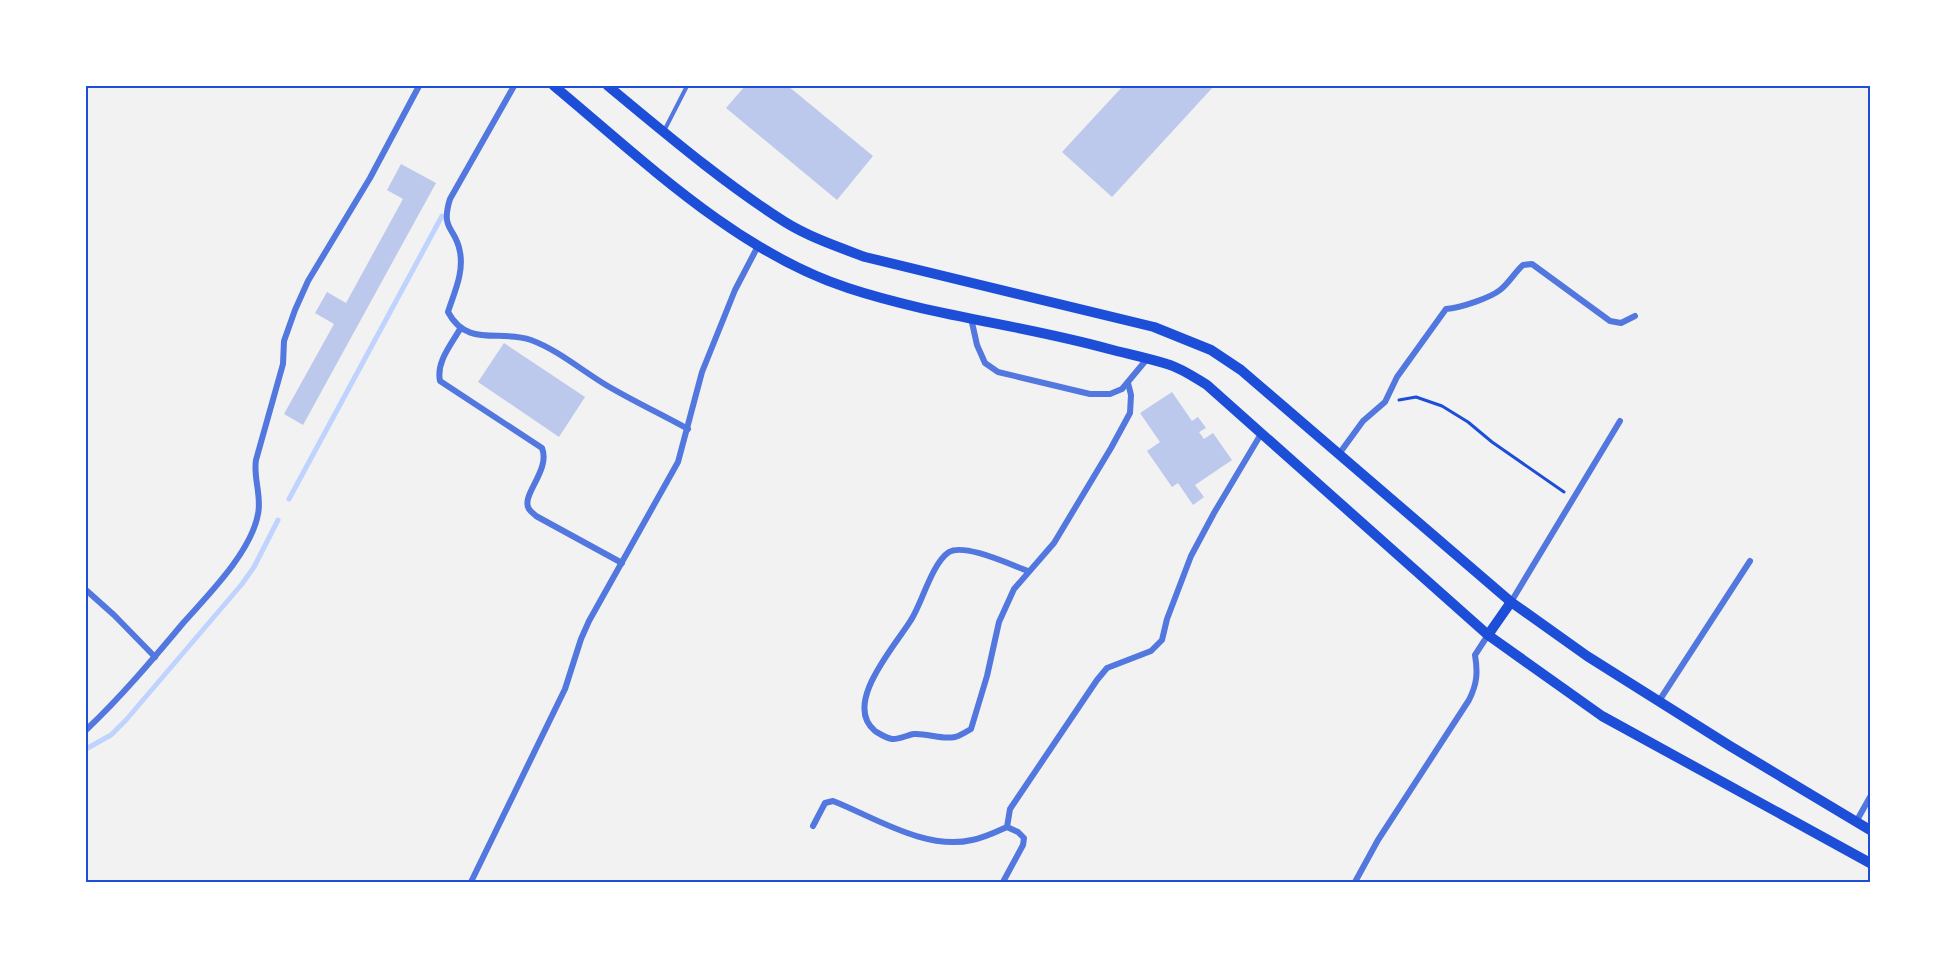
<svg xmlns="http://www.w3.org/2000/svg" width="1956" height="968" viewBox="0 0 1956 968" font-family="'Varela Round',sans-serif">
<style>
.lines{fill:none;stroke-linecap:round;stroke-linejoin:round}
.stream{stroke:#bfd3fe;stroke-width:5}
.building{fill:#bdc9ec}
.path{stroke:#1d4ed8;stroke-width:3}
.service{stroke:#5277de;stroke-width:4}
.minor{stroke:#5277de;stroke-width:6}
.primary{stroke:#1d4ed8;stroke-width:10}
.neatline{fill:none;stroke:#1d4ed8;stroke-width:2}
</style>
<rect width="100%" height="100%" fill="#f2f2f2"/>
<g class="lines">
<!-- stream -->
<g class="stream">
<path d="M 289,499 L 442,216"/>
<path d="M 86,749 L 111,735 L 126,720 L 242,584 L 254,567 L 278,520"/>
</g>
</g>
<!-- building -->
<g class="building">
<path d="M 745,86 L 788,86 L 873,156 L 837,200 L 726,108 Z"/>
<path d="M 1123,86 L 1214,86 L 1112,197 L 1062,152 Z"/>
<path d="M 401,164 L 436,183 L 303,425 L 284,414 L 334,324 L 315,313 L 327,292 L 346,303 L 403,199 L 387,190 Z"/>
<path d="M 504,343 L 585,397 L 559,437 L 478,382 Z"/>
<path d="M 1172,392 L 1192,421 L 1198,417 L 1206,428 L 1199,432 L 1204,439 L 1213,433 L 1232,460 L 1195,485 L 1204,497 L 1193,505 L 1178,483 L 1172,487 L 1147,451 L 1160,442 L 1140,413 Z"/>
</g>
<g class="lines">
<!-- path -->
<path class="path" d="M 1399,400 L 1416,397 L 1442,406 L 1468,422 L 1492,442 L 1564,492"/>
<!-- service -->
<path class="service" d="M 664,131 L 687,86"/>
<!-- minor -->
<g class="minor">
<path d="M 514,86 L 450,199 C 440,231 456,227 460,252 C 464,273 454,293 448,312 C 467,348 500,329 531,340 C 558,350 581,370 606,385 C 633,401 661,414 688,429"/>
<path d="M 971,318 L 977,345 L 985,363 L 998,372 L 1090,394 L 1110,394 L 1122,389 L 1147,359"/>
<path d="M 460,329 C 451,345 436,362 440,381 L 542,448 C 551,470 520,496 529,509 C 531,512 534,514 536,516 L 622,563"/>
<path d="M 1339,454 L 1363,421 L 1385,402 L 1397,377 L 1446,309 C 1460,308 1490,298 1500,290 C 1509,283 1515,272 1523,265 L 1532,264 L 1610,321 L 1621,323 L 1635,316"/>
<path d="M 1028,571 C 1011,565 965,543 949,552 C 932,563 922,603 911,620 C 895,646 842,704 875,731 C 880,734 886,738 892,739 C 898,740 907,735 914,734 C 927,733 941,740 955,737 C 960,736 966,732 971,729 L 987,676 L 999,622 L 1014,589 L 1054,543 L 1111,448 L 1130,413 L 1131,395 L 1128,383"/>
<path d="M 86,590 L 114,615 L 155,657"/>
<path d="M 1511,602 L 1620,421"/>
<path d="M 1659,701 L 1750,561"/>
<path d="M 86,730 C 121,697 153,659 184,622 C 209,594 251,552 258,514 C 262,496 253,478 256,460 L 283,364 L 284,341 L 295,310 L 308,281 L 370,178 L 419,86"/>
<path d="M 1856,822 L 1870,797"/>
<path d="M 813,826 L 825,803 L 833,801 C 874,817 926,851 972,840 C 984,838 996,832 1007,827"/>
<path d="M 471,882 L 565,689 L 581,639 L 589,621 L 678,462 L 702,372 L 735,290 L 758,246"/>
<path d="M 1003,882 L 1023,845 L 1024,838 L 1018,832 L 1007,827 L 1010,809 L 1097,680 L 1107,668 L 1151,651 L 1162,640 L 1167,619 L 1191,556 L 1214,513 L 1261,434"/>
<path d="M 1355,882 L 1378,840 L 1469,700 C 1477,684 1478,673 1475,655 L 1488,635"/>
</g>
<!-- primary -->
<g class="primary">
<path d="M 554,86 C 642,159 737,252 848,288 C 933,316 1023,325 1109,349 C 1128,354 1148,358 1167,364 C 1181,368 1194,377 1207,385 L 1488,635 L 1602,716 L 1870,863"/>
<path d="M 608,86 C 665,133 722,182 785,222 C 809,237 838,247 865,257 L 1154,327 L 1211,350 L 1241,370 L 1511,602 L 1587,656 L 1730,746 L 1870,830"/>
<path d="M 1488,635 L 1511,602"/>
</g>
</g>
<!-- border -->
<rect width="1956" height="968" fill="none" stroke="#ffffff" stroke-width="174"/>
<rect x="87" y="87" width="1782" height="794" class="neatline"/>
</svg>
